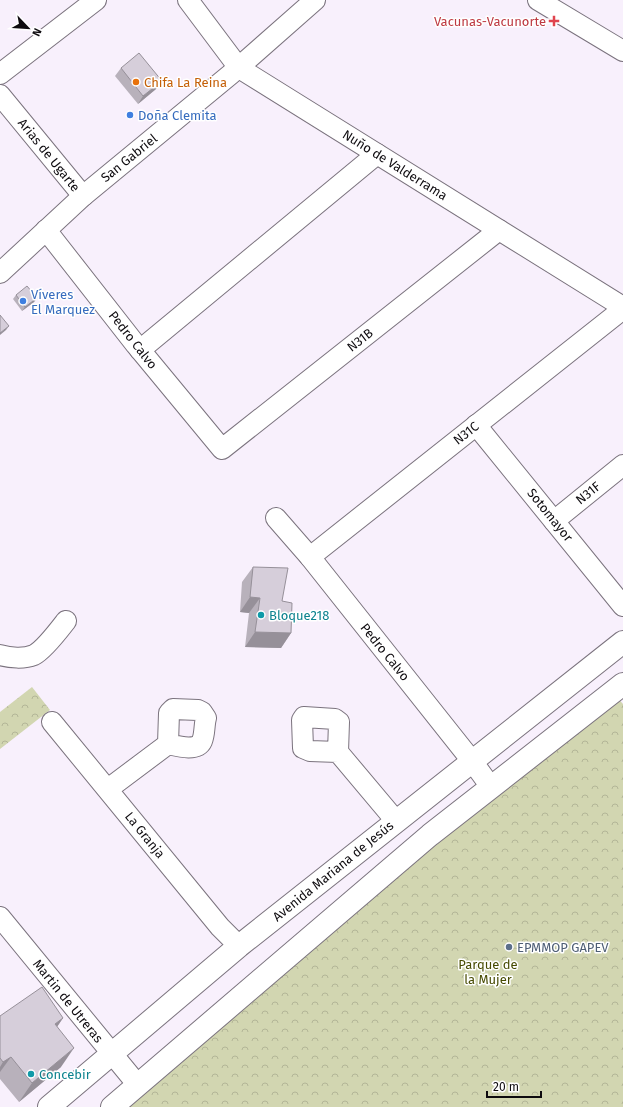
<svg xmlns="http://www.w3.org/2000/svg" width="623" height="1107" viewBox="0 0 623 1107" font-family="'Fira Sans',sans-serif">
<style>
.park{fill:url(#park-crowns)}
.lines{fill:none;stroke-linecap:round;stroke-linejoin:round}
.minor-casing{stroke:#7b737e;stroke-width:22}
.major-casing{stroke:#7b737e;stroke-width:24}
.minor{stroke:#fff;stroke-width:20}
.major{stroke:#fff;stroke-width:22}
.wall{fill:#b8b1bb}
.shaded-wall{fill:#969099}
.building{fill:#d6ceda;stroke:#969099}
.health-dot{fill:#e0444e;stroke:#fff;stroke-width:1.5}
.food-dot{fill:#e8710a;stroke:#fff;stroke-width:1.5}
.shop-dot{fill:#3f7fe0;stroke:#fff;stroke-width:1.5}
.culture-dot{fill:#0f9aa8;stroke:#fff;stroke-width:1.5}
.service-dot{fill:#5c6f8a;stroke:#fff;stroke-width:1.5}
.labels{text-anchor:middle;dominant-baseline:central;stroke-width:3;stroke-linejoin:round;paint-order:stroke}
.health-label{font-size:13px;fill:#be3a42;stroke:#fff;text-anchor:end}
.food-label{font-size:13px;fill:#c56008;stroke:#fff;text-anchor:start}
.shop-label{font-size:13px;fill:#366cbe;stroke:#fff;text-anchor:start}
.street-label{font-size:13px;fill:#0e0b0f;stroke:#fff}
.culture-label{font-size:13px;fill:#0d838f;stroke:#fff;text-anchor:start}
.service-label{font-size:13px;fill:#4e5e75;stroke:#fff;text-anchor:start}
.park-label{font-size:13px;fill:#474b02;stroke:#fff}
</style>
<defs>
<pattern id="park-crowns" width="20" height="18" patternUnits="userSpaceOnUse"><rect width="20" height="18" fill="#d2d6b1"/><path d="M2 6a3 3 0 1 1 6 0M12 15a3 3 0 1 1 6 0" fill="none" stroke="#b3b697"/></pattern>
</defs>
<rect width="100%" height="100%" fill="#f8f0fc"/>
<!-- park -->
<g class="park">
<path d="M 32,687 L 50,710 L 0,749 L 0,712 Z"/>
<path d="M 612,692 L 623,704 L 623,1107 L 118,1107 Z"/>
</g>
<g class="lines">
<!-- minor casing -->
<g class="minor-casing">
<g id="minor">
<path d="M 188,0 L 239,68 L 623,307"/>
<path d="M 538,0 L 623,51"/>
<path d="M 0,74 L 96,0"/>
<path d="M 0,95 L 83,196"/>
<path d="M 46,230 L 136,345 L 222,449 L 499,230"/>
<path d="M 0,273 L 83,196 L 231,74 L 315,0"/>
<path d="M 140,350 L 377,154"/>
<path d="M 476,425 L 623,606"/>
<path d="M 276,518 L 310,557 L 472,761 L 491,787"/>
<path d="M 554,521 L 623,465"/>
<path d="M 310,557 L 623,309"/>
<path d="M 0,655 C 10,658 24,659 34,655 C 44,650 59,630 66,621"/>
<path d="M 52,722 L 220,927 L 239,946"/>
<path d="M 338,752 L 339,722 L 335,719 L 304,717 L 302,720 L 303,748 L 310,751 L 338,752 L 396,821"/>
<path d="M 108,789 L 168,744 C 177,746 197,752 202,741 C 205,734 204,725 206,718 L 202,712 L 198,710 L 173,709 L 169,713 L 168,744"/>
<path d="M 0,917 L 137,1084"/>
</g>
</g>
<!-- major casing -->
<g class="major-casing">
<g id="major">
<path d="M 49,1107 L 239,946 L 623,642"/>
<path d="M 112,1107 L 430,835 L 623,684"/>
</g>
</g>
<!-- minor -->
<use href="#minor" class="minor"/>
<!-- major -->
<use href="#major" class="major"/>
</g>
<!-- wall -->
<g class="wall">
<path d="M 121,68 L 156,89 L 138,104 L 115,76 Z"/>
<path d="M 16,295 L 37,298 L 34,302 L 22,311 L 13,299 Z"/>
<path d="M 253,567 L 282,601 L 291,633 L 281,648 L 245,647 L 249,613 L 240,612 L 242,582 Z"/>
<path d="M 0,1016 L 63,1018 L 57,1027 L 61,1067 L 19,1102 L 0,1079 Z"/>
</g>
<!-- shaded-wall -->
<g class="shaded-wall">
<path d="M 162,81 L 156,89 L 138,104 L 143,96 Z"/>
<path d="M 37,298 L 34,302 L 22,311 L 25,307 Z"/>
<path d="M 9,326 L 6,330 L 0,335 L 0,333 Z"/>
<path d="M 250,597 L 260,598 L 249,613 L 240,612 Z"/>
<path d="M 255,632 L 291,633 L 281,648 L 245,647 Z"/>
<path d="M 63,1018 L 50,1037 L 55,1024 Z"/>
<path d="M 74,1048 L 61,1067 L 19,1102 L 32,1083 Z"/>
<path d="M 11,1057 L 0,1072 L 0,1067 L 3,1062 Z"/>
</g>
<!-- building -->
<g class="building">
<path d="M 139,53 L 162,81 L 143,96 L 121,68 Z"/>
<path d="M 27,286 L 37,298 L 25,307 L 16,295 Z"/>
<path d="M 0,315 L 9,326 L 0,333 Z"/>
<path d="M 253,567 L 288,568 L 282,601 L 292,603 L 291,633 L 255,632 L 260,598 L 250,597 Z"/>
<path d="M 42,987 L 63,1018 L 55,1024 L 74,1048 L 32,1083 L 11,1057 L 3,1062 L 0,1058 L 0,1016 Z"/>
</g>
<!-- markers -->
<path class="health-dot" d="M552 15h4v4h4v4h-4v4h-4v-4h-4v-4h4z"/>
<circle class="food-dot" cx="136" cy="82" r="4"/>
<g class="shop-dot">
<circle cx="130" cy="115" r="4"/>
<circle cx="23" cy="301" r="4"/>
</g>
<g class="culture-dot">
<circle cx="261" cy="615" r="4"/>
<circle cx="31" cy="1074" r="4"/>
</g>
<circle class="service-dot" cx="509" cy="947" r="4"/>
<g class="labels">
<!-- health labels -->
<g class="health-label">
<text x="546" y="21">Vacunas-Vacunorte</text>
</g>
<!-- food labels -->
<g class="food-label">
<text x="144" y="82">Chifa La Reina</text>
</g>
<!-- shop labels -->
<g class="shop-label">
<text x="138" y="115">Doña Clemita</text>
<text x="31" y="294">Víveres<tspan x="31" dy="15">El Marquez</tspan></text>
</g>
<!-- street labels -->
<g class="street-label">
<text transform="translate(49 155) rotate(51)">Arias de Ugarte</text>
<text transform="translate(129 158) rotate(-39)">San Gabriel</text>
<text transform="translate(395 165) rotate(32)">Nuño de Valderrama</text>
<text transform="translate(133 340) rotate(52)">Pedro Calvo</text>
<text transform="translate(360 340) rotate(-38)">N31B</text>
<text transform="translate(466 433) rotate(-38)">N31C</text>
<text transform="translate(588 493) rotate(-39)">N31F</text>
<text transform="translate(550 515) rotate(51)">Sotomayor</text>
<text transform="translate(385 652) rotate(51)">Pedro Calvo</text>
<text transform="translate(145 835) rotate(51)">La Granja</text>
<text transform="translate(333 871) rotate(-39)">Avenida Mariana de Jesús</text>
<text transform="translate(68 1001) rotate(51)">Martin de Utreras</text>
</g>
<!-- culture labels -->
<g class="culture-label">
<text x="269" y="615">Bloque218</text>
<text x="39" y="1074">Concebir</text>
</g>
<!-- service labels -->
<g class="service-label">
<text x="517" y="947">EPMMOP GAPEV</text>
</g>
<!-- park labels -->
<g class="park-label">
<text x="488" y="964">Parque de<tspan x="488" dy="15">la Mujer</tspan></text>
</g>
</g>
<!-- north arrow -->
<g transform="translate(28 28) rotate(115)" stroke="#ffffff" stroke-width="3" paint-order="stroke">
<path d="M0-3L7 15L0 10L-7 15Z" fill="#0e0b0f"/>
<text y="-6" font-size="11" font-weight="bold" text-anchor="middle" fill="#0e0b0f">N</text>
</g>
<!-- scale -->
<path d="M487 1091v6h54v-6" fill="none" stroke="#0e0b0f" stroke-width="2"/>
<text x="493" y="1091" font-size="12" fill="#0e0b0f" stroke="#ffffff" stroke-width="3" paint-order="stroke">20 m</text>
</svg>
